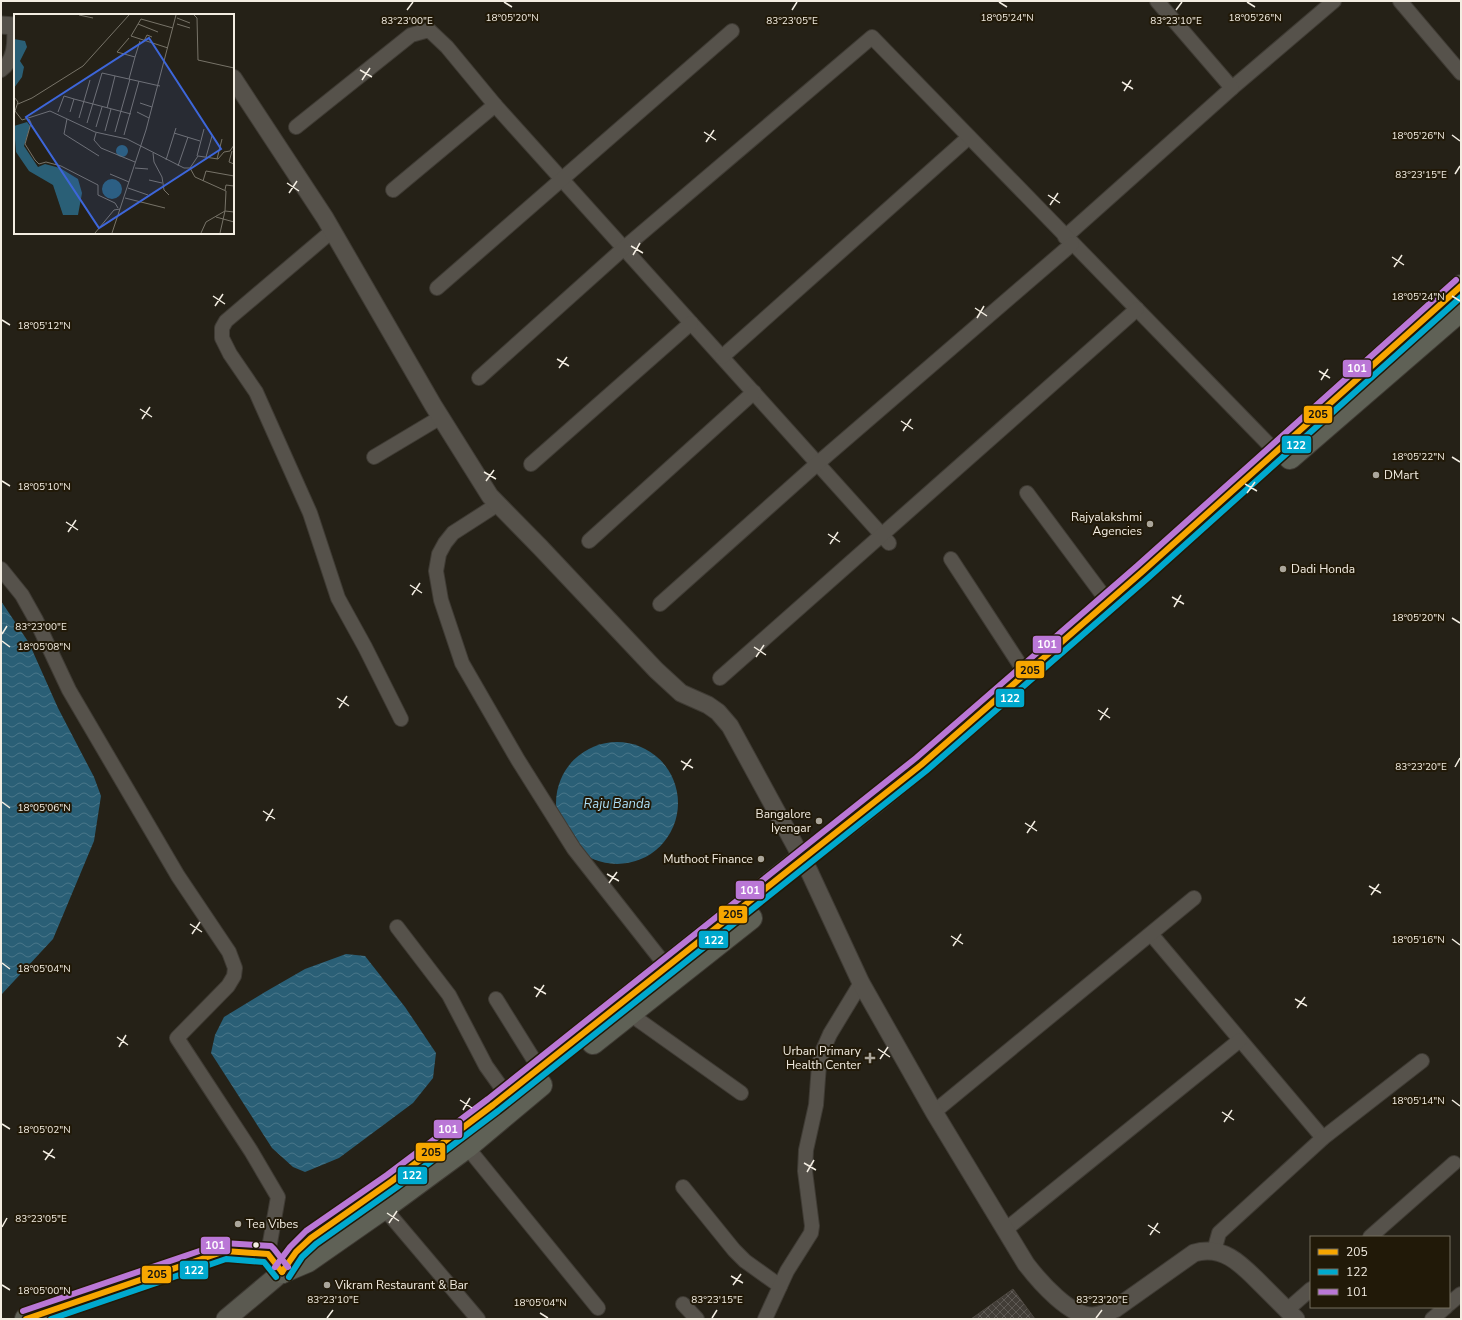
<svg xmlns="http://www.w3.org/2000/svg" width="1462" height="1320" viewBox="0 0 1462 1320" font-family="'Nunito Sans',sans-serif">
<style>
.water{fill:url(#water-waves)}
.building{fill:url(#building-cross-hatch);stroke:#4d4740}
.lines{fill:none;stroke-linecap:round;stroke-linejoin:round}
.minor-casing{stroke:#3f3b34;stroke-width:16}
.tertiary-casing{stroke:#3f3b34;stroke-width:19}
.secondary-casing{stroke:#3f3b34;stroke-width:21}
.primary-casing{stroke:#3f3b34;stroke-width:24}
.minor{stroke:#56524b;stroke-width:14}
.tertiary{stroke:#56524b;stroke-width:17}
.secondary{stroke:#5a5950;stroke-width:19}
.primary{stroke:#5f6156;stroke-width:22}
.bus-1-casing{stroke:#211908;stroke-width:9}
.bus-2-casing{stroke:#211908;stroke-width:9}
.bus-3-casing{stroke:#211908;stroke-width:9}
.bus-1{stroke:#f7a600;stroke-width:6}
.bus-2{stroke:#00a9ce;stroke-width:6}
.bus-3{stroke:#ba77d6;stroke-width:6}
.ticks{fill:none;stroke:#f3ede2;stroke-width:1.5}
.poi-dot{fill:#aba69b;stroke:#211908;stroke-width:1.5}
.bus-dot{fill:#f3ede2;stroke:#211908;stroke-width:1.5}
.labels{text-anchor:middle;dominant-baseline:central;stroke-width:4;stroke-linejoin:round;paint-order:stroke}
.poi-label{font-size:12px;fill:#f3ede2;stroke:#211908;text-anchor:start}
.water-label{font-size:13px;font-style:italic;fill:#acdef6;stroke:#211908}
.inset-road{fill:none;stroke:#777368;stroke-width:1}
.view{fill:#3d66da;fill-opacity:0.15;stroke:#3d66da;stroke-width:2}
.inset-edge{fill:none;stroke:#f3ede2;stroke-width:2}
.ticks-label{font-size:10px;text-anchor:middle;fill:#f3ede2;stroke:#211908;stroke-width:4;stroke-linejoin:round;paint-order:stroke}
.line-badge{stroke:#211908;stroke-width:1.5}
.badge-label{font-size:11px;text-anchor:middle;font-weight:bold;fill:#fff}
.pale-badge-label{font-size:11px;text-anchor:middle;font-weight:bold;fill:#111}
</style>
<defs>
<pattern id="water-waves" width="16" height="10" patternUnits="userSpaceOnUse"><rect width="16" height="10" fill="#2a5f76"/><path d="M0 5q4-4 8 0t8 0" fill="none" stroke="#497689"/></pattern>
<pattern id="building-cross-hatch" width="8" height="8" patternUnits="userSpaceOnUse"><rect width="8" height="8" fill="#423d37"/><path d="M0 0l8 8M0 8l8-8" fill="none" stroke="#5e5954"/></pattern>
</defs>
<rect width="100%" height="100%" fill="#252117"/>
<!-- water -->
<g class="water">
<path d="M 1,601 L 29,643 L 58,708 L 94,777 L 101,796 L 94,841 L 53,939 L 1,995 Z"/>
<circle cx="617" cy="803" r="61"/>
<path d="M 346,954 L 365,956 L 405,1007 L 436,1053 L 433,1078 L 413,1103 L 339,1158 L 305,1172 L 293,1167 L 272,1148 L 211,1053 L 215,1035 L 224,1017 L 265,992 L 305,969 Z"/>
</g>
<!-- building -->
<path class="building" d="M 1013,1289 L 1035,1319 L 971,1319 Z"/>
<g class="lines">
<!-- minor casing -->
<g class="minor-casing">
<g id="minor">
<path d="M 1400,1 L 1461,73"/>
<path d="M 1,70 C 15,60 15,42 14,26"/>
<path d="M 1232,88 L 1334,1"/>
<path d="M 495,105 L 889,543"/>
<path d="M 296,127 L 411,35 L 429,30 L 447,47 L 495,105 L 393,190"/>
<path d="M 332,231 L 226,321 L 222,328 L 222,338 L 230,354 L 256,392 L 310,513 L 338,598 L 365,647 L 401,719"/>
<path d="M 1065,237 L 1232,88 L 1157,1"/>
<path d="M 437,288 L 732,31"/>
<path d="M 722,357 L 969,137"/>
<path d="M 479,378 L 624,248 L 872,37 L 1281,457"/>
<path d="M 374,457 L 441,417"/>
<path d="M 531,464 L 691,323"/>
<path d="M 1027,493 L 1108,602"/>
<path d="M 498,504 L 453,533 L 445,543 L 439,554 L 436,571 L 441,600 L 462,663 L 518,760 L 574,849 L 666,966"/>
<path d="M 589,541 L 754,392"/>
<path d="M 951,559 L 1026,674"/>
<path d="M 1,569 L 22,595 L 36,620 L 69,690 L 178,876 L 229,952 L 235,968 L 234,976 L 228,986 L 177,1038 L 251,1151 L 278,1197 L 268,1254"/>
<path d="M 660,604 L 818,463 L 1072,244"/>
<path d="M 720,678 L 1137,309"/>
<path d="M 397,927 L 449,995 L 486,1066 L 506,1094"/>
<path d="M 1151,934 L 1323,1138"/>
<path d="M 496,999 L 539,1068"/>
<path d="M 630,1014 L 741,1093"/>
<path d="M 934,1112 L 1194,898"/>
<path d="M 467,1147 L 598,1308"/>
<path d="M 683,1187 L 734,1250 L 745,1261 L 780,1286"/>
<path d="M 384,1208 L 478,1319"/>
<path d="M 1005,1230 L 1240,1040"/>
<path d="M 1370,1237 L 1454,1163"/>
<path d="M 1214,1251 L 1219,1233 L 1323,1138 L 1422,1061"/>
<path d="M 683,1304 L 697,1319"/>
<path d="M 1449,1304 L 1461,1294"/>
<path d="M 1287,1310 L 1311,1289"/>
<path d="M 765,1319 L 787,1271 L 811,1233 L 812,1226 L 805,1171 L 806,1150 L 816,1105 L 819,1065 L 823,1050 L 830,1034 L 861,983"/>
<path d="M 1432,1319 L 1446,1307"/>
</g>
</g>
<!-- tertiary casing -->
<g class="tertiary-casing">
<g id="tertiary">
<path d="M 1,25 L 15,26"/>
<path d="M 233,78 L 325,218 L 433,405 L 490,496 L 540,547 L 656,670 L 681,693 L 708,705 L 718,712 L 730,726 L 809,871 L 861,983 L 934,1112 L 1026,1264 C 1039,1281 1071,1318 1094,1316 C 1101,1315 1108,1312 1115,1309 L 1194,1253 C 1224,1244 1243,1266 1263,1286 C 1274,1297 1285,1308 1296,1319"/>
</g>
</g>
<!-- secondary casing -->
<g class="secondary-casing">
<path id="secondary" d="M 226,1319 L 282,1272"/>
</g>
<!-- primary casing -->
<g class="primary-casing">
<g id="primary">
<path d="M 1290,458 L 1461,310"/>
<path d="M 593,1043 L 751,918"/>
<path d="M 282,1272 L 296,1252 L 311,1238 L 392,1181 L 493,1105 L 802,858 C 884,799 959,732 1035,666 C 1179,541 1319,412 1461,286"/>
<path d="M 282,1272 L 308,1261 L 384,1208 L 467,1147 L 541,1085"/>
<path d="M 26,1319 L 225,1251 L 268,1254 L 282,1272"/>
</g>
</g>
<!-- minor -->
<use href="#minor" class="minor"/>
<!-- tertiary -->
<use href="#tertiary" class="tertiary"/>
<!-- secondary -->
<use href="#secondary" class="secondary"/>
<!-- primary -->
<use href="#primary" class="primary"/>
<!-- bus-1 casing -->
<g class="bus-1-casing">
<g id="bus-1">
<path d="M 282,1272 L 296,1252 L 311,1238 L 392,1181 L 493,1105 L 921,765 L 1142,572 L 1461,286"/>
<path d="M 26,1319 L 225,1251 L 268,1254 L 282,1272"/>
</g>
</g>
<!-- bus-2 casing -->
<g class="bus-2-casing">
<g id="bus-2">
<path d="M 289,1277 L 302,1257 L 316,1244 L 397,1187 L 498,1111 L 926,771 L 1148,578 L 1461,297"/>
<path d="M 51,1319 L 226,1259 L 264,1262 L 276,1277"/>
</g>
</g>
<!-- bus-3 casing -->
<g class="bus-3-casing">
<g id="bus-3">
<path d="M 275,1267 L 290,1247 L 306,1231 L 387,1175 L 488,1099 L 916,758 L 1137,566 L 1456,280"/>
<path d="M 23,1311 L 223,1243 L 271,1246 L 274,1249 L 288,1267"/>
</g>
</g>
<!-- bus-1 -->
<use href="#bus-1" class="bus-1"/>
<!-- bus-2 -->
<use href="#bus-2" class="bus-2"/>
<!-- bus-3 -->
<use href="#bus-3" class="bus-3"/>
</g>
<!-- ticks -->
<path class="ticks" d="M 504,2 L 512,7M 999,2 L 1007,7M 1247,2 L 1255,7M 407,10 L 413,2M 792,10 L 797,2M 1176,10 L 1182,2M 360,70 L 372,77M 362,80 L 370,68M 1122,82 L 1133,89M 1124,91 L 1131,80M 704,132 L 716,140M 1452,135 L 1460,141M 706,142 L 714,130M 1455,174 L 1460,166M 287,183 L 299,191M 289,193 L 297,181M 1048,195 L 1060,203M 1050,205 L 1058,193M 631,246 L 643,253M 633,255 L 640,243M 1392,257 L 1404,265M 1394,267 L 1402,255M 213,296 L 225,304M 1452,296 L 1460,301M 215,306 L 223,294M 975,308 L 987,316M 977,318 L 984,306M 2,320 L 10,325M 557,359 L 569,366M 559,368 L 567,357M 1319,371 L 1330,378M 1321,380 L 1328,369M 140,409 L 152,417M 142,419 L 150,407M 901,421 L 913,429M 903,431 L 911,419M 1452,457 L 1460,462M 484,472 L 496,479M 2,481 L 10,486M 486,481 L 494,470M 1245,484 L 1257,491M 1247,493 L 1255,482M 66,522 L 78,530M 68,532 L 76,520M 828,534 L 840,542M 830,544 L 838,532M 410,585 L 422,593M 412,595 L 420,583M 1172,597 L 1184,604M 1174,607 L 1181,595M 1452,618 L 1460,623M 2,634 L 7,626M 2,641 L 10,647M 754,647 L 766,655M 756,657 L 764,645M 337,698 L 349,706M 339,708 L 347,696M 1098,710 L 1110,718M 1100,720 L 1108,708M 681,761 L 693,768M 1455,767 L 1460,758M 683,770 L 691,759M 2,802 L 10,808M 263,811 L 275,819M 266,821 L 273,809M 1025,823 L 1037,831M 1027,833 L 1035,821M 607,874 L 619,881M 609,883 L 617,872M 1369,886 L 1381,893M 1371,895 L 1379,884M 190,924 L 202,932M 192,934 L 200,922M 951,936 L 963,944M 1452,939 L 1460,945M 953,946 L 961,934M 2,963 L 10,969M 534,987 L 546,994M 536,997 L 544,985M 1295,999 L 1307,1006M 1297,1008 L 1305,997M 117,1037 L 128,1045M 119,1047 L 126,1035M 878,1049 L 890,1057M 880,1059 L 888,1047M 460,1100 L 472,1108M 1452,1100 L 1460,1106M 463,1110 L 470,1098M 1222,1112 L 1234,1120M 1224,1122 L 1232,1110M 2,1124 L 10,1129M 43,1151 L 55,1158M 45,1160 L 53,1149M 804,1163 L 816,1170M 807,1172 L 814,1160M 387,1213 L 399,1221M 389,1223 L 397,1211M 1148,1225 L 1160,1233M 2,1227 L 7,1218M 1150,1235 L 1158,1223M 731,1276 L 743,1283M 2,1285 L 10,1290M 733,1285 L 741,1274M 540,1313 L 548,1318M 327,1318 L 333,1310M 712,1318 L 717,1310M 1096,1318 L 1102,1310"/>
<!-- markers -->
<g class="poi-dot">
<circle cx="1376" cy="475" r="4"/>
<circle cx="1150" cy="524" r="4"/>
<circle cx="1283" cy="569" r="4"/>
<circle cx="819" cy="821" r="4"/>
<circle cx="761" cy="859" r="4"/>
<path d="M868 1052h4v4h4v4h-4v4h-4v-4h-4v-4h4z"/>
<circle cx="238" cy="1224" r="4"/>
<circle cx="327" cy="1285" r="4"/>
</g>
<circle class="bus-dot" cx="256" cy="1245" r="3.5"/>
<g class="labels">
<!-- poi labels -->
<g class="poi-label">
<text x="1384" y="475">DMart</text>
<text x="1142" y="517" text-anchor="end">Rajyalakshmi<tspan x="1142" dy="14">Agencies</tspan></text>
<text x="1291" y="569">Dadi Honda</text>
<text x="811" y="814" text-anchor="end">Bangalore<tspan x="811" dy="14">Iyengar</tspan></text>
<text x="753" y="859" text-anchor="end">Muthoot Finance</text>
<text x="861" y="1051" text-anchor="end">Urban Primary<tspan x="861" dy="14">Health Center</tspan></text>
<text x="246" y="1224">Tea Vibes</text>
<text x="335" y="1285">Vikram Restaurant &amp; Bar</text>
</g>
<!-- water labels -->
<g class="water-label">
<text x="617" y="804">Raju Banda</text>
</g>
</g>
<!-- overview -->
<g transform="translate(14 14)">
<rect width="220" height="220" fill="#252117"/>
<path d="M 0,25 L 11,27 L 13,33 L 6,47 L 10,53 L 8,63 L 0,74 ZM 13,108 L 16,112 L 10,132 L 24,153 L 31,150 L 46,154 L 64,165 L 68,179 L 64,201 L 49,201 L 39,171 L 15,157 L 2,138 L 0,112 ZM102 137a6 6 0 1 1 12 0a6 6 0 1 1-12 0ZM88 175a10 10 0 1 1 20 0a10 10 0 1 1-20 0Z" fill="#2a5f76"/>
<path class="inset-road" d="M 65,1 L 79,4M 180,1 L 183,4 L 184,46 L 220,54M 163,4 L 176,9M 124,10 L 144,18M 163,10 L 176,14M 130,27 L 133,21 L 138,23M 154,34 L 117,22 L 127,5 L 159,14M 121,43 L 126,27M 115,65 L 121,43 L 103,38 L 115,24M 0,83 L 4,88 L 1,97 L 8,106 L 36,97 L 81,118 L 113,125 L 170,154 L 176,154 L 184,142 L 204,145 L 210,138 L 216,137 L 220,131M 60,85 L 117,100M 126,89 L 138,93M 4,90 L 18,84 L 69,52 L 115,1M 93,94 L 101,62M 44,98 L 50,82 L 60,85 L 56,98M 123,98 L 135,104M 65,104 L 76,66M 15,105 L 17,109 L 11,130 L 21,146 L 25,150 L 32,148 L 47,152 L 84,171 L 84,181 L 101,189 L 104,194M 53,105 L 50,120 L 85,142M 73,109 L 88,59 L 146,72M 82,113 L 88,93M 91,117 L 97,95M 101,118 L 116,65M 82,119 L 80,126 L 87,134 L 121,148M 160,119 L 186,127M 110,121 L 125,67M 218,137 L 215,148 L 220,150M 139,139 L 140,148 L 148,163 L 150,176 L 155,181M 183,142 L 190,115M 192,143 L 198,122M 203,145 L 208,125M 152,146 L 162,114M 164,152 L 174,123M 121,154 L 134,155M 176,154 L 181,163 L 212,177 L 211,197 L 192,208 L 187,219M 96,160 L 115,168M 135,166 L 148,169M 189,167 L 192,157 L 220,162M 114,174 L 134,181M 211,176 L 212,171 L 220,172M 111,184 L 151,194M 202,203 L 220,208M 81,219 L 100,196 L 106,195M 98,219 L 132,116 L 162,1M 206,219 L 211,197 L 220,198"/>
<path class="view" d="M 135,24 L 207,135 L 85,214 L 12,103 Z"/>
<rect width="220" height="220" class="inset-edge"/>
</g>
<g class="ticks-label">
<text x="512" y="21">18°05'20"N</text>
<text x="1007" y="21">18°05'24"N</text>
<text x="1255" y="21">18°05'26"N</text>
<text x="407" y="24">83°23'00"E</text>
<text x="792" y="24">83°23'05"E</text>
<text x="1176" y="24">83°23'10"E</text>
<text x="1418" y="139">18°05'26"N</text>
<text x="1421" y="178">83°23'15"E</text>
<text x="1418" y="300">18°05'24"N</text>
<text x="44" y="329">18°05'12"N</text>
<text x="1418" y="460">18°05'22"N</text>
<text x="44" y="490">18°05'10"N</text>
<text x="1418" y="621">18°05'20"N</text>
<text x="41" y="630">83°23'00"E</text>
<text x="44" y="650">18°05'08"N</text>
<text x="1421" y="770">83°23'20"E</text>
<text x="44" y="811">18°05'06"N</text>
<text x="1418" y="943">18°05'16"N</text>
<text x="44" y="972">18°05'04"N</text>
<text x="1418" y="1104">18°05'14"N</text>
<text x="44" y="1133">18°05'02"N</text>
<text x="41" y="1222">83°23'05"E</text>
<text x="44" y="1294">18°05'00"N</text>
<text x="333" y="1303">83°23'10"E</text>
<text x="717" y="1303">83°23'15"E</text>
<text x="1102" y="1303">83°23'20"E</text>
<text x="540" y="1306">18°05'04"N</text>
</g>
<g class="line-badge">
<rect x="1342" y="359" width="30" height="19" rx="4" fill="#ba77d6"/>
<rect x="1303" y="405" width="30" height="19" rx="4" fill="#f7a600"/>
<rect x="1281" y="435" width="31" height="19" rx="4" fill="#00a9ce"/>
<rect x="1032" y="635" width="30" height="19" rx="4" fill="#ba77d6"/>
<rect x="1015" y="660" width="30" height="19" rx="4" fill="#f7a600"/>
<rect x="995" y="688" width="30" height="20" rx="4" fill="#00a9ce"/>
<rect x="735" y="880" width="30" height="20" rx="4" fill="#ba77d6"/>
<rect x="718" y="905" width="30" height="19" rx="4" fill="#f7a600"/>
<rect x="698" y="930" width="31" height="19" rx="4" fill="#00a9ce"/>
<rect x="433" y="1119" width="30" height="20" rx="4" fill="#ba77d6"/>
<rect x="415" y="1142" width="31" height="20" rx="4" fill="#f7a600"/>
<rect x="397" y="1166" width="31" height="19" rx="4" fill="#00a9ce"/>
<rect x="200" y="1236" width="31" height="19" rx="4" fill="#ba77d6"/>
<rect x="179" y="1260" width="30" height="20" rx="4" fill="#00a9ce"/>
<rect x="141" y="1265" width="31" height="19" rx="4" fill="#f7a600"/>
</g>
<g class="badge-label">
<text x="1357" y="372">101</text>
<text x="1296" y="449">122</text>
<text x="1047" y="648">101</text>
<text x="1010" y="702">122</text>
<text x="750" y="894">101</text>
<text x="714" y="944">122</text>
<text x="448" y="1133">101</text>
<text x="412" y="1179">122</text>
<text x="215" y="1249">101</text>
<text x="194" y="1274">122</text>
</g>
<g class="pale-badge-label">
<text x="1318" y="418">205</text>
<text x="1030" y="674">205</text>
<text x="733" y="918">205</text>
<text x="431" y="1156">205</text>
<text x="157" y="1278">205</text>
</g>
<!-- border -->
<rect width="1462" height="1320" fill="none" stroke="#f3ede2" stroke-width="4"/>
<!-- legend -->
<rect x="1310" y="1236" width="140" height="72" fill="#211908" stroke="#756e5f"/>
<rect x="1318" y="1249" width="20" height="6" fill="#f7a600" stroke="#756e5f"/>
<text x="1346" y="1256" font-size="12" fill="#f3ede2">205</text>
<rect x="1318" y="1269" width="20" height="6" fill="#00a9ce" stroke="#756e5f"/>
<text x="1346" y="1276" font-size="12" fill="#f3ede2">122</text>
<rect x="1318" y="1289" width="20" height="6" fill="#ba77d6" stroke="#756e5f"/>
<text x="1346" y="1296" font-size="12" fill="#f3ede2">101</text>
</svg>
